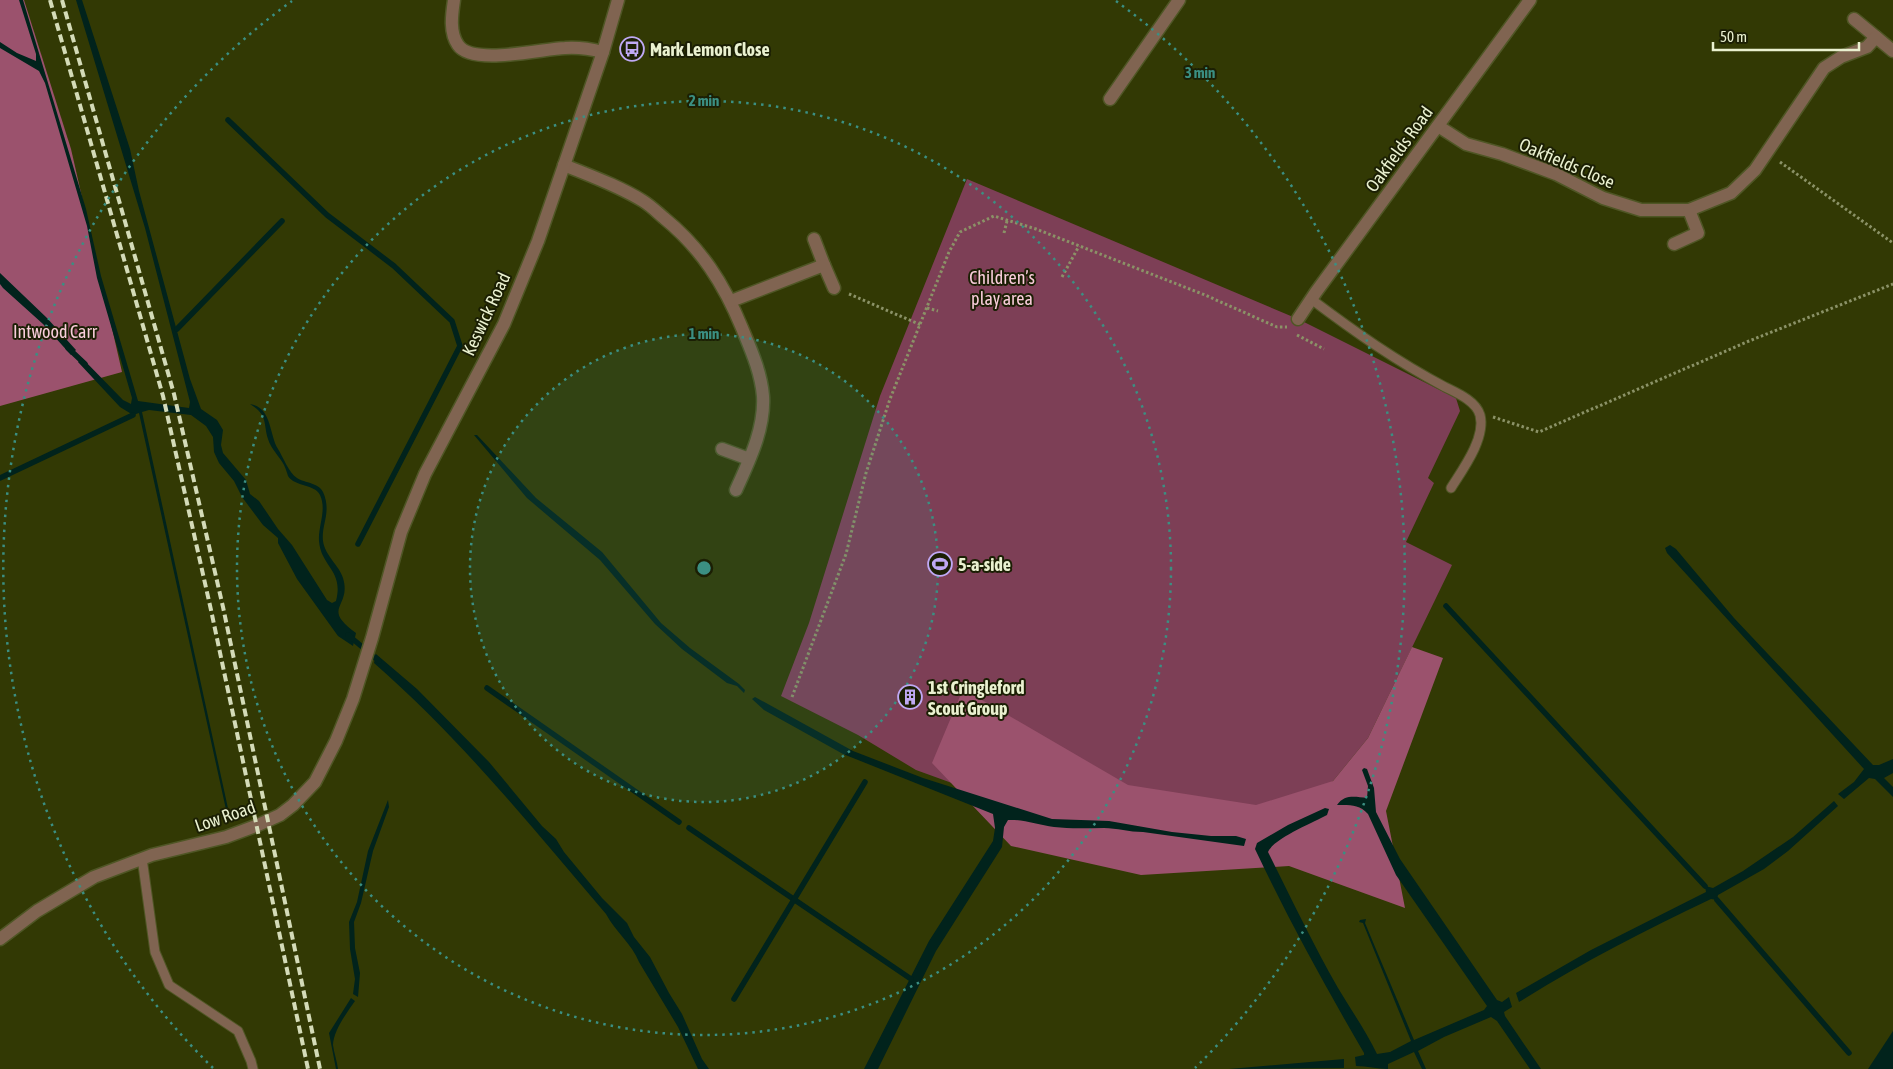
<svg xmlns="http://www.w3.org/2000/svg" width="1893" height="1069" viewBox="0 0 1893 1069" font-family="'Asap Condensed',sans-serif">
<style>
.green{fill:#7d3f56}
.forest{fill:#9b526d}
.water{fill:#01231c}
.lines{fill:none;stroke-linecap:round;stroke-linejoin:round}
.stream{stroke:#01231c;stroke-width:5.5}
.service-casing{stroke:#4f5625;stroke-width:11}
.minor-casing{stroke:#4f5625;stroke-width:15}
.tertiary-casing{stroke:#4f5625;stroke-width:15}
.path{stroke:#8b9267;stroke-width:3;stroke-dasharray:2.5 2.5;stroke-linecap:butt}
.service{stroke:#806451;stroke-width:9}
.minor{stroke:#806451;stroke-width:12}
.tertiary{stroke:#806451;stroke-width:12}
.rail{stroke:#d4dbb8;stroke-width:4;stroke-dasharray:8 4;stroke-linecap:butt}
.ring{fill:none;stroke:#3b8f82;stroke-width:2.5;stroke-dasharray:2.5 5}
.labels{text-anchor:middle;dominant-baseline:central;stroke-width:4;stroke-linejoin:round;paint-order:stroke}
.poi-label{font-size:18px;font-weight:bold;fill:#eaf1d0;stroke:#1b1f04;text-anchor:start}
.street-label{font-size:18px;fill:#eaf1d0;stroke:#1b1f04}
.park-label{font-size:18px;fill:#facddb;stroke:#1b1f04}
.centre{fill:#3b8f82;stroke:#1b1f04;stroke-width:2.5}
.ring-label{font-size:15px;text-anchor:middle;font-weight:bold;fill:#3b8f82;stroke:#1b1f04;stroke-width:4;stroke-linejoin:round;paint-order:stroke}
</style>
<rect width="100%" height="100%" fill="#323904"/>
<!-- green -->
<path class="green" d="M 967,179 L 1298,319 L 1456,398 L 1460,411 L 1428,478 L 1434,483 L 1406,542 L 1452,565 L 1368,738 L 1333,781 L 1266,829 L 1054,820 L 916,770 L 858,735 L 781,696 L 809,623 L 880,396 Z"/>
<!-- forest -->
<g class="forest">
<path d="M 0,0 L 24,0 L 71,149 L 122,372 L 0,406 Z"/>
<path d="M 1412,647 L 1443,658 L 1386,811 L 1405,908 L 1289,866 L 1141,875 L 1011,846 L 932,763 L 963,689 L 1128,785 L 1256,805 L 1333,781 L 1368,738 Z"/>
</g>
<!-- water -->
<g class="water">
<path d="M 19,0 L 23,0 L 86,209 L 101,276 L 138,401 L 189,408 L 190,402 L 145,228 L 76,0 L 82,0 L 130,149 L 139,191 L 190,379 L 201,409 L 217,420 L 223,430 L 221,445 L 223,453 L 246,480 L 250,494 L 259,501 L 278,529 L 292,545 L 327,600 L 332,603 L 336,601 C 344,570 321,567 319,541 C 318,526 327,510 320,495 C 315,484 295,487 288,476 C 287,473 286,469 284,465 C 280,457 271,449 268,439 C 263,422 268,415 250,404 C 272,407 269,434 278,449 C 283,457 289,473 297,478 C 305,483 319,483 323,492 C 332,512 321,525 323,541 C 325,556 339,565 343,578 C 352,608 320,607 356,633 L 353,646 L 338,636 L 297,579 L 278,543 L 278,538 L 263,525 L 242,497 L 234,481 L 219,463 L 214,452 L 213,437 L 206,426 L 191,415 L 149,410 L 142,412 L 229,813 L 227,814 L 139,413 L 133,415 L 120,407 L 78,362 L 82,358 L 123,400 L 131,404 L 132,398 L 97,278 L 87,226 L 45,83 L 39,71 L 0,48 L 0,42 L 17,53 L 36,61 L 36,54 Z"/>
<path d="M 0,273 L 47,318 L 76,350 L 71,355 L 43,324 L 3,288 L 0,284 Z"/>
<path d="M 474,435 L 477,435 L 536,498 L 602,552 L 661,623 L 690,648 L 739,684 L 745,690 L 744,693 L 737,686 L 727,683 L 682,649 L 655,624 L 600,560 L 527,498 Z"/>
<path d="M 1670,545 L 1676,549 L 1734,618 L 1873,765 L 1879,765 L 1893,759 L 1893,773 L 1884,778 L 1893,787 L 1893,797 L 1875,779 L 1869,778 L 1844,799 L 1838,794 L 1854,782 L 1864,769 L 1667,553 L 1665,548 Z"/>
<path d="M 376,654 L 417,689 L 489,762 L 542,826 L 556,839 L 564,852 L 602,898 L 627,923 L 634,937 L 650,957 L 669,993 L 682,1014 L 702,1059 L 709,1069 L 698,1069 L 678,1027 L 639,962 C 632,944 615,931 606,914 C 532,827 460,738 374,663 Z"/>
<path d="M 755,697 L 853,751 L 923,778 L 1052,819 L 1109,821 L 1172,832 L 1211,836 L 1236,836 L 1246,839 L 1244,846 L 1143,832 C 1129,832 1117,828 1104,828 C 1087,828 1071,829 1054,827 C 1038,825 1023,819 1008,820 L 1004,827 L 1002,847 L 936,951 L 878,1069 L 864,1069 L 929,941 L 993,841 L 995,828 L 993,814 L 843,754 L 764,710 L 752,699 Z"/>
<path d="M 1364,768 L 1367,769 L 1374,788 L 1376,812 L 1400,859 L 1497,1000 L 1502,1002 L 1509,997 L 1512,1007 L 1504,1012 L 1505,1016 L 1541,1069 L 1530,1069 L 1497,1021 L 1491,1017 L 1444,1037 L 1418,1051 L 1426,1069 L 1422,1069 L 1414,1052 L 1388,1064 L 1388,1069 C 1377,1069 1367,1066 1356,1066 L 1355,1057 L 1364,1055 L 1364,1053 C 1325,986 1288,919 1255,849 L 1257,843 L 1288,825 L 1325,808 L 1329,809 L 1327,815 C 1314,822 1273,839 1268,852 C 1291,898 1313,944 1338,988 C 1351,1010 1366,1031 1377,1054 L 1390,1052 L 1411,1041 L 1363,923 L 1359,922 L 1360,920 L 1366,919 L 1365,923 L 1414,1040 L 1484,1010 L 1487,1006 L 1396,875 L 1368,814 C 1359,804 1350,805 1337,805 C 1345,794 1355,797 1367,798 L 1368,786 L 1362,770 Z"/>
<path d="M 388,800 L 389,807 L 373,851 L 361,903 L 354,922 L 355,948 L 360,973 L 358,997 L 353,994 L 355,979 L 350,949 L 349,922 L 357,902 L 368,851 Z"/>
<path d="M 1834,801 L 1838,806 L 1788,851 L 1764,869 L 1718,895 L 1717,900 L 1711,899 C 1645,930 1580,964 1519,1002 L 1516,993 L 1591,950 L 1706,892 L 1705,886 L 1713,888 L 1743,871 L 1793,837 Z"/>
<path d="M 351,998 L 355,1001 C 348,1011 333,1031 333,1045 C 334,1053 337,1061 338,1069 L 336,1069 L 329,1033 Z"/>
<path d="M 1893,1031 L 1893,1069 L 1868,1069 Z"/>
<path d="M 1344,1059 L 1344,1068 L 1229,1069 Z"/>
</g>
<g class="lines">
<!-- stream -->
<g class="stream">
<path d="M 228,120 L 327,215 L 394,266 L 452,321 L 460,346 L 358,544"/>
<path d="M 177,329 L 282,221"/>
<path d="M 68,348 L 85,364"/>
<path d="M 0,478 L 133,415"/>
<path d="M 1446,606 L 1705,886"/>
<path d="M 348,635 L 379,661"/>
<path d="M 487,688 L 679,822"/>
<path d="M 689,828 L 911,979"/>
<path d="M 1717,900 L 1849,1053"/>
<path d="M 734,999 L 865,782"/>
</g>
<!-- service casing -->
<g class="service-casing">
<g id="service">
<path d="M 1311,299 C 1355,332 1396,361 1445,387 C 1457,393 1476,401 1480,415 C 1486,438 1463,469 1451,488"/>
<path d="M 142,858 L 155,952 L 169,985 L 238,1031 L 251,1061 L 253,1069"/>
</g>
</g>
<!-- minor casing -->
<g class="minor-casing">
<g id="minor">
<path d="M 454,0 C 452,14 449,32 458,45 C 472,66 541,49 565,48 C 578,47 591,49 603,52"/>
<path d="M 1854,19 L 1876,37"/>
<path d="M 1110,99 L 1179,0"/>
<path d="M 1438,126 L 1466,144 L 1502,154 L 1556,174 L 1603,198 L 1641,210 L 1689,210 L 1731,193 L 1755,170 L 1824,68 L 1841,57 L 1867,47 L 1876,37 L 1893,51"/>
<path d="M 564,165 C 591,176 619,186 643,201 C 651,206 657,212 664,218 C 701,248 724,284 742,328 C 751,350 761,372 763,396 C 765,429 749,461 736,490"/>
<path d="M 814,239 L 824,265"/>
<path d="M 1674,244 L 1698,233 L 1689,210"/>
<path d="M 731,301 L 824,265 L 834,288"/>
<path d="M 1298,319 L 1316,292 L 1530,0"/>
<path d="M 722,449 L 749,459"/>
</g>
</g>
<!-- tertiary casing -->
<g class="tertiary-casing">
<path id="tertiary" d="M 0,939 L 37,911 L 94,877 L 152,855 L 226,837 L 258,825 L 280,815 L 293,805 L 315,782 L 336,741 L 353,699 L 372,638 L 401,532 L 425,474 L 504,324 L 538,241 L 603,52 L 618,0"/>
</g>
<!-- path -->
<g class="path">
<path d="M 1780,162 L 1893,243"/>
<path d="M 1004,233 L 1007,221"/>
<path d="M 1062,277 L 1079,246"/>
<path d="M 849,294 L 921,325"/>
<path d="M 927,308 L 938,311"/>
<path d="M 1297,335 L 1324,349"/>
<path d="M 1493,417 L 1539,432 L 1749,341 L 1893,284"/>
<path d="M 792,697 L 846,554 L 866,473 L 890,399 L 949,252 L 960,232 L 994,216 L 1036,229 L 1205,295 L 1277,327 L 1287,327"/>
</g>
<!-- service -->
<use href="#service" class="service"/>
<!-- minor -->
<use href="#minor" class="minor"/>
<!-- tertiary -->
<use href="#tertiary" class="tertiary"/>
<!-- rail -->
<g class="rail">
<path d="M 50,0 L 163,396 L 211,610 L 308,1069"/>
<path d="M 62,0 L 174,394 L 223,607 L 320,1069"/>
</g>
</g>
<!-- distance rings -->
<circle cx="704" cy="568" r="234" fill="#3b8f82" fill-opacity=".12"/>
<g class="ring">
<circle cx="704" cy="568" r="234"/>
<circle cx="704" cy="568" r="467"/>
<path d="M213 1068A701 701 0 0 1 292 1M1116 1A701 701 0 0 1 1195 1068"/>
</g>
<!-- icons -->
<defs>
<g id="bus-ring" transform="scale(1.25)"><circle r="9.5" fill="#1b1f04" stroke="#bfa9f4" stroke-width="1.5"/><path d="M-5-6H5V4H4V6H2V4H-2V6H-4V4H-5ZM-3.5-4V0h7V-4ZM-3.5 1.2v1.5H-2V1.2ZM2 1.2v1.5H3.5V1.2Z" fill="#bfa9f4"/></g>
<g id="stadium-ring" transform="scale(1.25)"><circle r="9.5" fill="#1b1f04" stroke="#bfa9f4" stroke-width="1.5"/><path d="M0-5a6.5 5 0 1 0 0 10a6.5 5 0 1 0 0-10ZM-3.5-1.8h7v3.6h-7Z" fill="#bfa9f4"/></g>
<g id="building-ring" transform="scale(1.25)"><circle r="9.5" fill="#1b1f04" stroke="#bfa9f4" stroke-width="1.5"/><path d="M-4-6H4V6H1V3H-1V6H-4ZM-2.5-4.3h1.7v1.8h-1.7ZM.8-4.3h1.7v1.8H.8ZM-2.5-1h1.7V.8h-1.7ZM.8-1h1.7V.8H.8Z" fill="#bfa9f4"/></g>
</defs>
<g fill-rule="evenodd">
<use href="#bus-ring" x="632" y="49"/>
<use href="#stadium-ring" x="940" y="564"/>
<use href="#building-ring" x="910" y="697"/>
</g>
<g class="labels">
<!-- poi labels -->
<g class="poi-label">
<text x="650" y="49">Mark Lemon Close</text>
<text x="958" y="564">5-a-side</text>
<text x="928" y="687">1st Cringleford<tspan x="928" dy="21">Scout Group</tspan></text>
</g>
<!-- street labels -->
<g class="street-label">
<text transform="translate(1399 149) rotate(-54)">Oakfields Road</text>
<text transform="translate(1567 163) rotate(23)">Oakfields Close</text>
<text transform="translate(486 314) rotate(-65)">Keswick Road</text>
<text transform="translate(225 816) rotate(-19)">Low Road</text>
</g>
<!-- park labels -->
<g class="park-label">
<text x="1002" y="277">Children’s<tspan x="1002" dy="21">play area</tspan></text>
<text x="55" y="331">Intwood Carr</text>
</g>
</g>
<circle cx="704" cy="568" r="8" class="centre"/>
<g class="ring-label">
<text x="1200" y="78">3 min</text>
<text x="704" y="106">2 min</text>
<text x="704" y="339">1 min</text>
</g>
<!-- scale -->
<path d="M1713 42v8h146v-8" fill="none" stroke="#eaf1d0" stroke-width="2.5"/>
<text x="1720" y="42" font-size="15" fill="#eaf1d0" stroke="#1b1f04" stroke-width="4" paint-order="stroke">50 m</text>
</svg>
